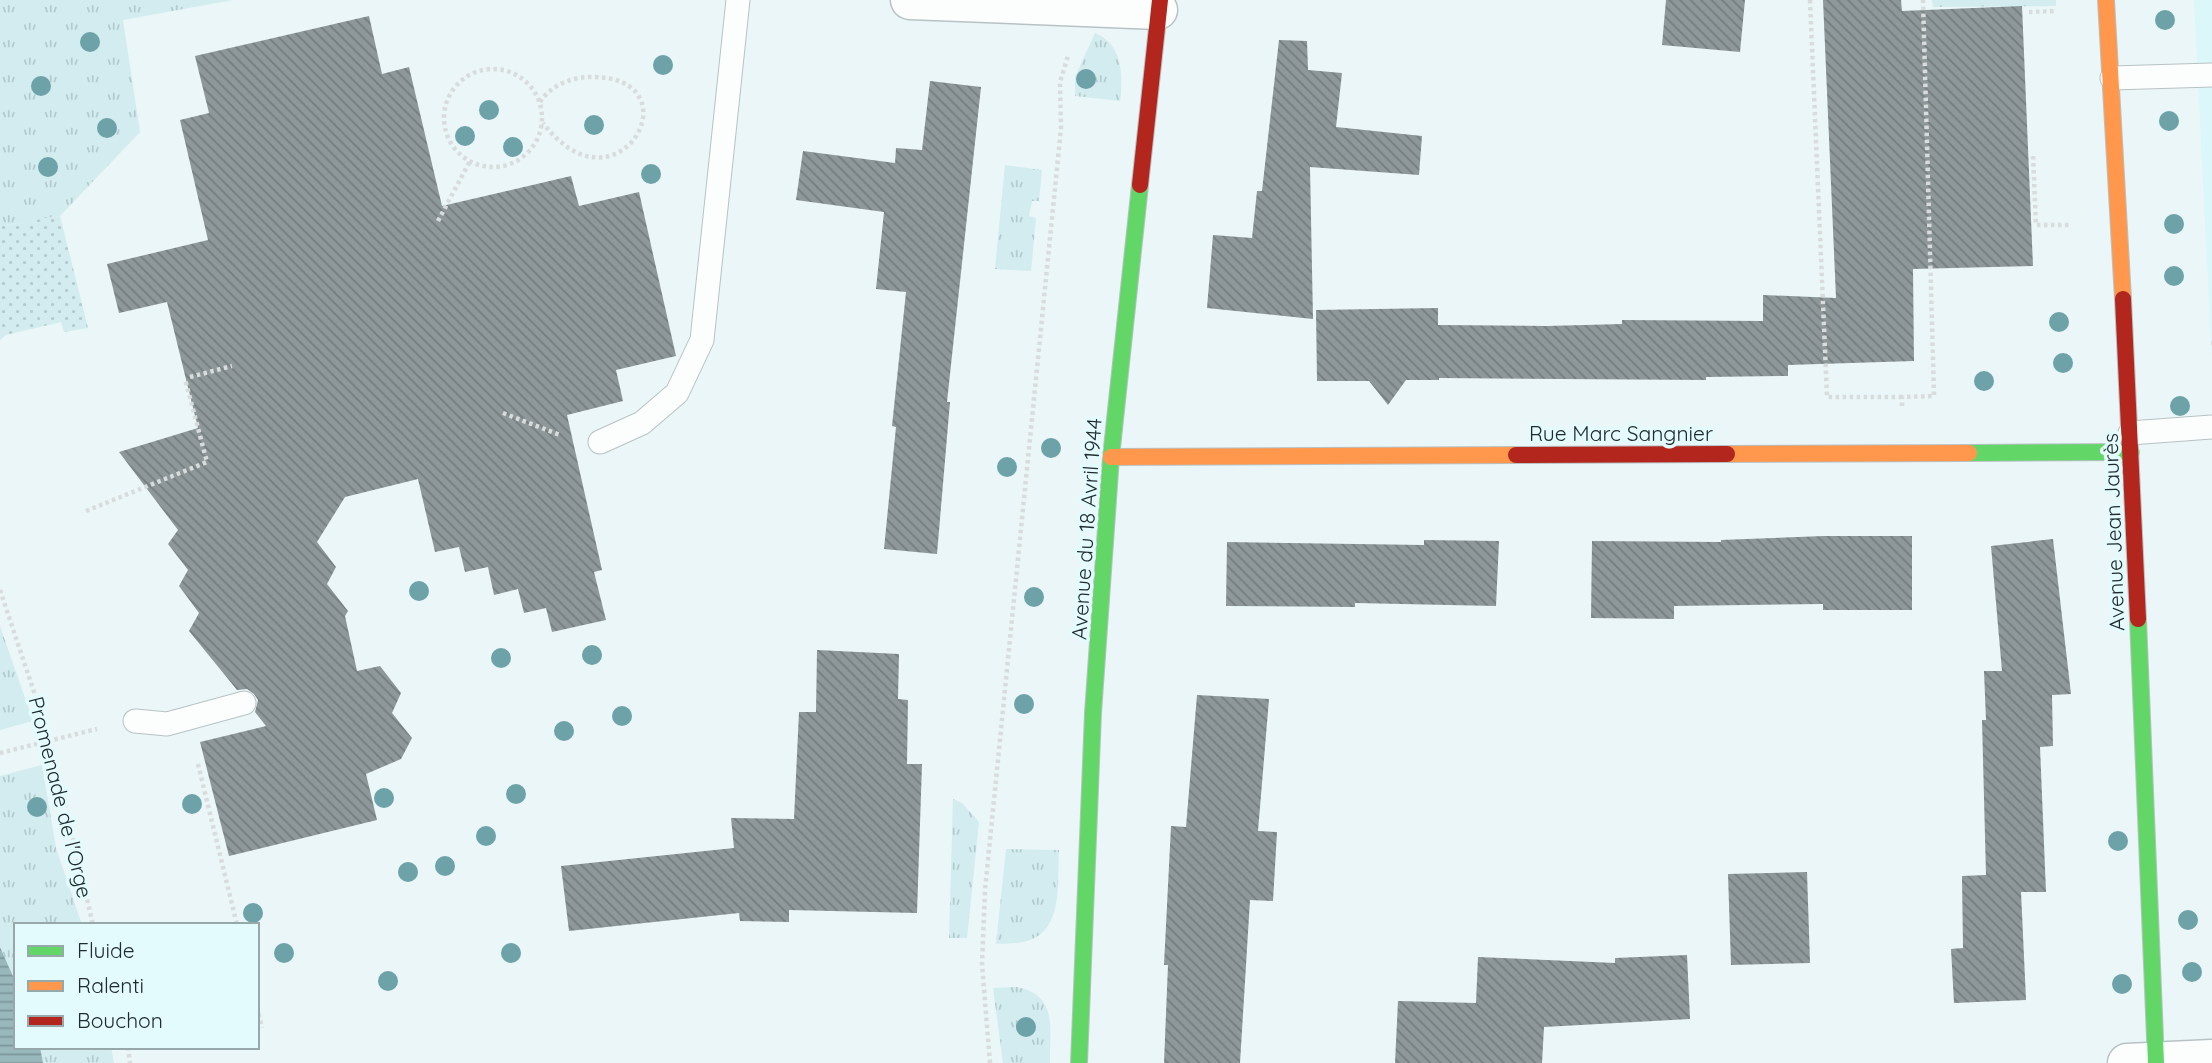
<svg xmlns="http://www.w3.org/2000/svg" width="2212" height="1063" viewBox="0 0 2212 1063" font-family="Quicksand,sans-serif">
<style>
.built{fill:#dcf7fa}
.grass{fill:url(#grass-tufts)}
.garden{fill:url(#garden-dots)}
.water{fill:url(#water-rules)}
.building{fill:url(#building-back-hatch)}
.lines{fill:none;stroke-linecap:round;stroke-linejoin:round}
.lane-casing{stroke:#b8c2c4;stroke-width:25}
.street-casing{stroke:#b8c2c4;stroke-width:41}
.fast-casing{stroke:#b8c2c4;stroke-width:18}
.slow-casing{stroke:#b8c2c4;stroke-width:18}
.jam-casing{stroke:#b8c2c4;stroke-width:18}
.path{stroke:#d9dcdd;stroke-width:4.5;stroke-dasharray:3.5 3.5;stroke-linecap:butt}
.lane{stroke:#fcfefe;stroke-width:23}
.street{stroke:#fcfefe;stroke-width:38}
.fast{stroke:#63d668;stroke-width:16}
.slow{stroke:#ff974d;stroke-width:16}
.jam{stroke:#b3261e;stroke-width:16}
.tree{fill:#6ca2a8}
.labels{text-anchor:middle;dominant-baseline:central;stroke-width:7;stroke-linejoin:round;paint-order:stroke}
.street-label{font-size:21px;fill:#202b2d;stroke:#e4fbfe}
</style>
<defs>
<pattern id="grass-tufts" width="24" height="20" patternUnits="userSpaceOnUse" patternTransform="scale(1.75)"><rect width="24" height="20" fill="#d2ecf0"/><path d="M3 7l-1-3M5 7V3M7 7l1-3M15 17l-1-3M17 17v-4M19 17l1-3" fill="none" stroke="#b4cbce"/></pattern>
<pattern id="garden-dots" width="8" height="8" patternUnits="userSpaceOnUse" patternTransform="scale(1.75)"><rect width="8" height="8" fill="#d2ecf0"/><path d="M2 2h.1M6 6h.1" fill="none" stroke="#b4cbce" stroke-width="1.8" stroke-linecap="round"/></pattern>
<pattern id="water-rules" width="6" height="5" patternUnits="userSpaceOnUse" patternTransform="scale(1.75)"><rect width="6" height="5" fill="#99b8bc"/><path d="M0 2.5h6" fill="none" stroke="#7c9699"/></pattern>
<pattern id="building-back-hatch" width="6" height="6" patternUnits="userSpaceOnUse" patternTransform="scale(1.75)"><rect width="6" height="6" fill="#8e989a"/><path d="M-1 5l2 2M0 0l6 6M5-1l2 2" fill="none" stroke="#747c7e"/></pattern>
</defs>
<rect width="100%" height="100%" fill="#eaf6f8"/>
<!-- built -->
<path class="built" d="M 2194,0 L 2212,0 L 2212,356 L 2211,343 Z"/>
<!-- grass -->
<g class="grass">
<path d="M 0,0 L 233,0 L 123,20 L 140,132 L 60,216 L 0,226 Z"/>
<path d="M 1932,0 L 2056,0 L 2056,6 L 1933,7 Z"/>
<path d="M 1095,33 C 1123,45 1123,75 1120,101 L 1075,96 L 1075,77 Z"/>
<path d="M 1005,165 L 1042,170 L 1039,201 L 1032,201 L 1029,216 L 1036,218 L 1031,271 L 995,269 Z"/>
<path d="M 0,626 L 33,721 L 0,730 Z"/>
<path d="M 42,765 L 56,848 L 82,925 L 16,925 L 16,983 L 0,947 L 0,776 Z"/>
<path d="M 953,799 L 962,803 L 979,822 L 967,938 L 949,938 Z"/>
<path d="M 1006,849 L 1059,850 C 1057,879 1064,928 1030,940 C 1020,944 1007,943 996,944 Z"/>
<path d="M 1017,987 C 1059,996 1049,1029 1050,1063 L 1003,1063 L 993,988 Z"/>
<path d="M 40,1047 L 111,1047 L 114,1063 L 43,1063 Z"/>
</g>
<!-- garden -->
<path class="garden" d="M 60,216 L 88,328 L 64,332 L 61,322 L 6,335 L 0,340 L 0,226 Z"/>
<!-- water -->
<path class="water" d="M 0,947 L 16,983 L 16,1047 L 40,1047 L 43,1063 L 0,1063 Z"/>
<!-- building -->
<g class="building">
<path d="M 1666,0 L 1745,0 L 1740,52 L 1662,45 Z"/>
<path d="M 1823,0 L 1901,0 L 1902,11 L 2022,6 L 2033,266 L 1913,269 L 1914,361 L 1788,365 L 1788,376 L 1706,377 L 1706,380 L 1439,378 L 1439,380 L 1406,380 L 1388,405 L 1369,381 L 1317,381 L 1316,310 L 1438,308 L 1438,325 L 1547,326 L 1622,324 L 1622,320 L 1763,321 L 1763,295 L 1836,298 Z"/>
<path d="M 369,16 L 382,74 L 409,67 L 442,206 L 571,176 L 579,206 L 639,192 L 676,356 L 616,370 L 623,401 L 567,415 L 602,570 L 594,572 L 606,620 L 552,632 L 546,608 L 524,613 L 518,589 L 494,595 L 488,567 L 465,572 L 459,547 L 435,552 L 418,479 L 345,497 L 317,542 L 336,567 L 327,584 L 348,611 L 345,616 L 357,671 L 380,666 L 401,693 L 392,713 L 412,738 L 401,759 L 366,774 L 377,820 L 229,856 L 200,742 L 266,726 L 255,712 L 258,700 L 254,694 L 247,689 L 237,690 L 189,631 L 199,613 L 179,586 L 188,570 L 168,544 L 178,530 L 119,452 L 198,428 L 167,302 L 119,313 L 107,264 L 208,240 L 180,120 L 209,113 L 195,56 Z"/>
<path d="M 1279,40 L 1307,41 L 1308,70 L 1342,73 L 1336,127 L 1422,136 L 1419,175 L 1310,167 L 1313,319 L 1207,308 L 1213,235 L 1252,238 L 1257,191 L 1262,191 Z"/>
<path d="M 930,81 L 981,87 L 947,402 L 950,402 L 937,554 L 884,549 L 896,427 L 892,426 L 906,292 L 876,289 L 884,212 L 796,200 L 803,151 L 895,163 L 896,148 L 922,150 Z"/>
<path d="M 1824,536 L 1912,536 L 1912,610 L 1823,610 L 1823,604 L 1674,606 L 1674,619 L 1591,618 L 1592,541 L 1721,542 L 1721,540 Z"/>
<path d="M 2053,539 L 2071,694 L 2052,695 L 2053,746 L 2040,747 L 2046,892 L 2021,892 L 2026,1000 L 1954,1003 L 1951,949 L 1963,948 L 1962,876 L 1986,875 L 1982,720 L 1986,720 L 1984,671 L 2002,671 L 1991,546 Z"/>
<path d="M 1424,540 L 1499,541 L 1496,606 L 1355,603 L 1355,607 L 1226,606 L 1227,542 L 1424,545 Z"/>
<path d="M 817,650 L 899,654 L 898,699 L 908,700 L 907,764 L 922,764 L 917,913 L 789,910 L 789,922 L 740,921 L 739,913 L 569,931 L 561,866 L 734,848 L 731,818 L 794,819 L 799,712 L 816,712 Z"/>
<path d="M 1197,695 L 1269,699 L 1258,831 L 1277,832 L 1273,901 L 1250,900 L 1240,1063 L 1164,1063 L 1168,965 L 1164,965 L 1171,826 L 1186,827 Z"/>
<path d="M 1807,872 L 1810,963 L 1731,965 L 1728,874 Z"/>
<path d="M 1687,955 L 1690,1019 L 1544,1027 L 1542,1063 L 1395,1063 L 1398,1001 L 1476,1003 L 1478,957 L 1615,963 L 1615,958 Z"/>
</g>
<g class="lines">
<!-- lane casing -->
<g class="lane-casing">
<g id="lane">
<path d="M 2112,78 L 2212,75"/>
<path d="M 2130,433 L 2212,427"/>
<path d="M 600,442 L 642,423 L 677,393 L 702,340 L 738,0"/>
<path d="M 135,721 L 167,724 L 244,703"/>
</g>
</g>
<!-- street casing -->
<g class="street-casing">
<g id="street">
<path d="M 910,0 L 1158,10"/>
<path d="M 2127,1063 L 2212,1059"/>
</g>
</g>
<!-- fast casing -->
<g class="fast-casing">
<g id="fast">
<path d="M 1969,453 L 2131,452"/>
<path d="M 2138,619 L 2156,1063"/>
<path d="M 1079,1063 L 1093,713 L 1111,457 L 1140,185"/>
</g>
</g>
<!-- slow casing -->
<g class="slow-casing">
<g id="slow">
<path d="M 2106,0 L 2123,299"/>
<path d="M 1727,454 L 1969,453"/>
<path d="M 1111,457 L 1516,455"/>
</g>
</g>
<!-- jam casing -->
<g class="jam-casing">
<g id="jam">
<path d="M 1140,185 L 1160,0"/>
<path d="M 2123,299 L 2138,619"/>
<path d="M 1516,455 L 1727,454"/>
</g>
</g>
<!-- path -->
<g class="path">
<path d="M 1810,0 L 1827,397 L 1902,397"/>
<path d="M 2029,12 L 2057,11"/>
<circle cx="493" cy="118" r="49"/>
<path d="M 540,102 C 551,85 572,77 591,77 C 699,76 618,222 543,123"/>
<path d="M 2033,156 L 2036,225 L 2070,225"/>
<path d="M 438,221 L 470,161"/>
<path d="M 2211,343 L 2212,343"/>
<path d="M 190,377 L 232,366"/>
<path d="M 1902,406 L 1902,397 L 1934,396 L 1923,0"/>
<path d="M 503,413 L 560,435"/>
<path d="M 86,511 L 207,462 L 185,379"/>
<path d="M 0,590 L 50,740 L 93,925"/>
<path d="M 0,753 L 97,729"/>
<path d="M 198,764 L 237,925"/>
<path d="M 257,1007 L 262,1028"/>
<path d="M 128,1047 L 130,1063"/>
<path d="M 990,1063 L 982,964 L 985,890 L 1061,128 L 1060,82 L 1068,56"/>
</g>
<!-- lane -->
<use href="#lane" class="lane"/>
<!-- street -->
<use href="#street" class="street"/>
<!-- fast -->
<use href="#fast" class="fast"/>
<!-- slow -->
<use href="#slow" class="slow"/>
<!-- jam -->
<use href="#jam" class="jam"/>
</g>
<!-- trees -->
<g class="tree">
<circle cx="2165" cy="20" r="10"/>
<circle cx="90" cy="42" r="10"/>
<circle cx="663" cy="65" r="10"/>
<circle cx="1086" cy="79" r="10"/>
<circle cx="41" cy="86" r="10"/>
<circle cx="489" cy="110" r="10"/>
<circle cx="2169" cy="121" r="10"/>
<circle cx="594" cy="125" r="10"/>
<circle cx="107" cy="128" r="10"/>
<circle cx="465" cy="136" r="10"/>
<circle cx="513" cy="147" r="10"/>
<circle cx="48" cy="167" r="10"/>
<circle cx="651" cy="174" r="10"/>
<circle cx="2174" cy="224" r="10"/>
<circle cx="2174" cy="276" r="10"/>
<circle cx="2059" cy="322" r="10"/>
<circle cx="2063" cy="363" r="10"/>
<circle cx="1984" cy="381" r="10"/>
<circle cx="2180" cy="406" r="10"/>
<circle cx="1051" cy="448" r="10"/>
<circle cx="1007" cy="467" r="10"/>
<circle cx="419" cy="591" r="10"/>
<circle cx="1034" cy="597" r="10"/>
<circle cx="592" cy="655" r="10"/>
<circle cx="501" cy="658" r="10"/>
<circle cx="1024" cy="704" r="10"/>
<circle cx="622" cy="716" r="10"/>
<circle cx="564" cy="731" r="10"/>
<circle cx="516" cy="794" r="10"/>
<circle cx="384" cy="798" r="10"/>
<circle cx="192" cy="804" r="10"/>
<circle cx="37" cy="807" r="10"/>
<circle cx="486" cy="836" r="10"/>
<circle cx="2118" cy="841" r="10"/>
<circle cx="445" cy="866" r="10"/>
<circle cx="408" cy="872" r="10"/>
<circle cx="253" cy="913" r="10"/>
<circle cx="2188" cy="920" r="10"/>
<circle cx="284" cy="953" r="10"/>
<circle cx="511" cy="953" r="10"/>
<circle cx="2192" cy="972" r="10"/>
<circle cx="388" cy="981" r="10"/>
<circle cx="2122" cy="984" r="10"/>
<circle cx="1026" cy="1027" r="10"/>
</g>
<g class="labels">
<!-- street labels -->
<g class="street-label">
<text x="1621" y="433">Rue Marc Sangnier</text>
<text transform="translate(1086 529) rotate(-86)">Avenue du 18 Avril 1944</text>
<text transform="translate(2113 532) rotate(-92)">Avenue Jean Jaurès</text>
<text transform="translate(61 797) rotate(76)">Promenade de l'Orge</text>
</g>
</g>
<!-- legend -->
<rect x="14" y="923" width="245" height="126" fill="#e4fbfe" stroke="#96a8aa" stroke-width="2"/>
<rect x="28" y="946" width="35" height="10" fill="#63d668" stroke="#96a8aa" stroke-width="2"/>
<text x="77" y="958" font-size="21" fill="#202b2d">Fluide</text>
<rect x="28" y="981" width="35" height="10" fill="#ff974d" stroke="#96a8aa" stroke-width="2"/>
<text x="77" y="993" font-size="21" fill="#202b2d">Ralenti</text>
<rect x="28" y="1016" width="35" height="10" fill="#b3261e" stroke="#96a8aa" stroke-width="2"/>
<text x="77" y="1028" font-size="21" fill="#202b2d">Bouchon</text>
</svg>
